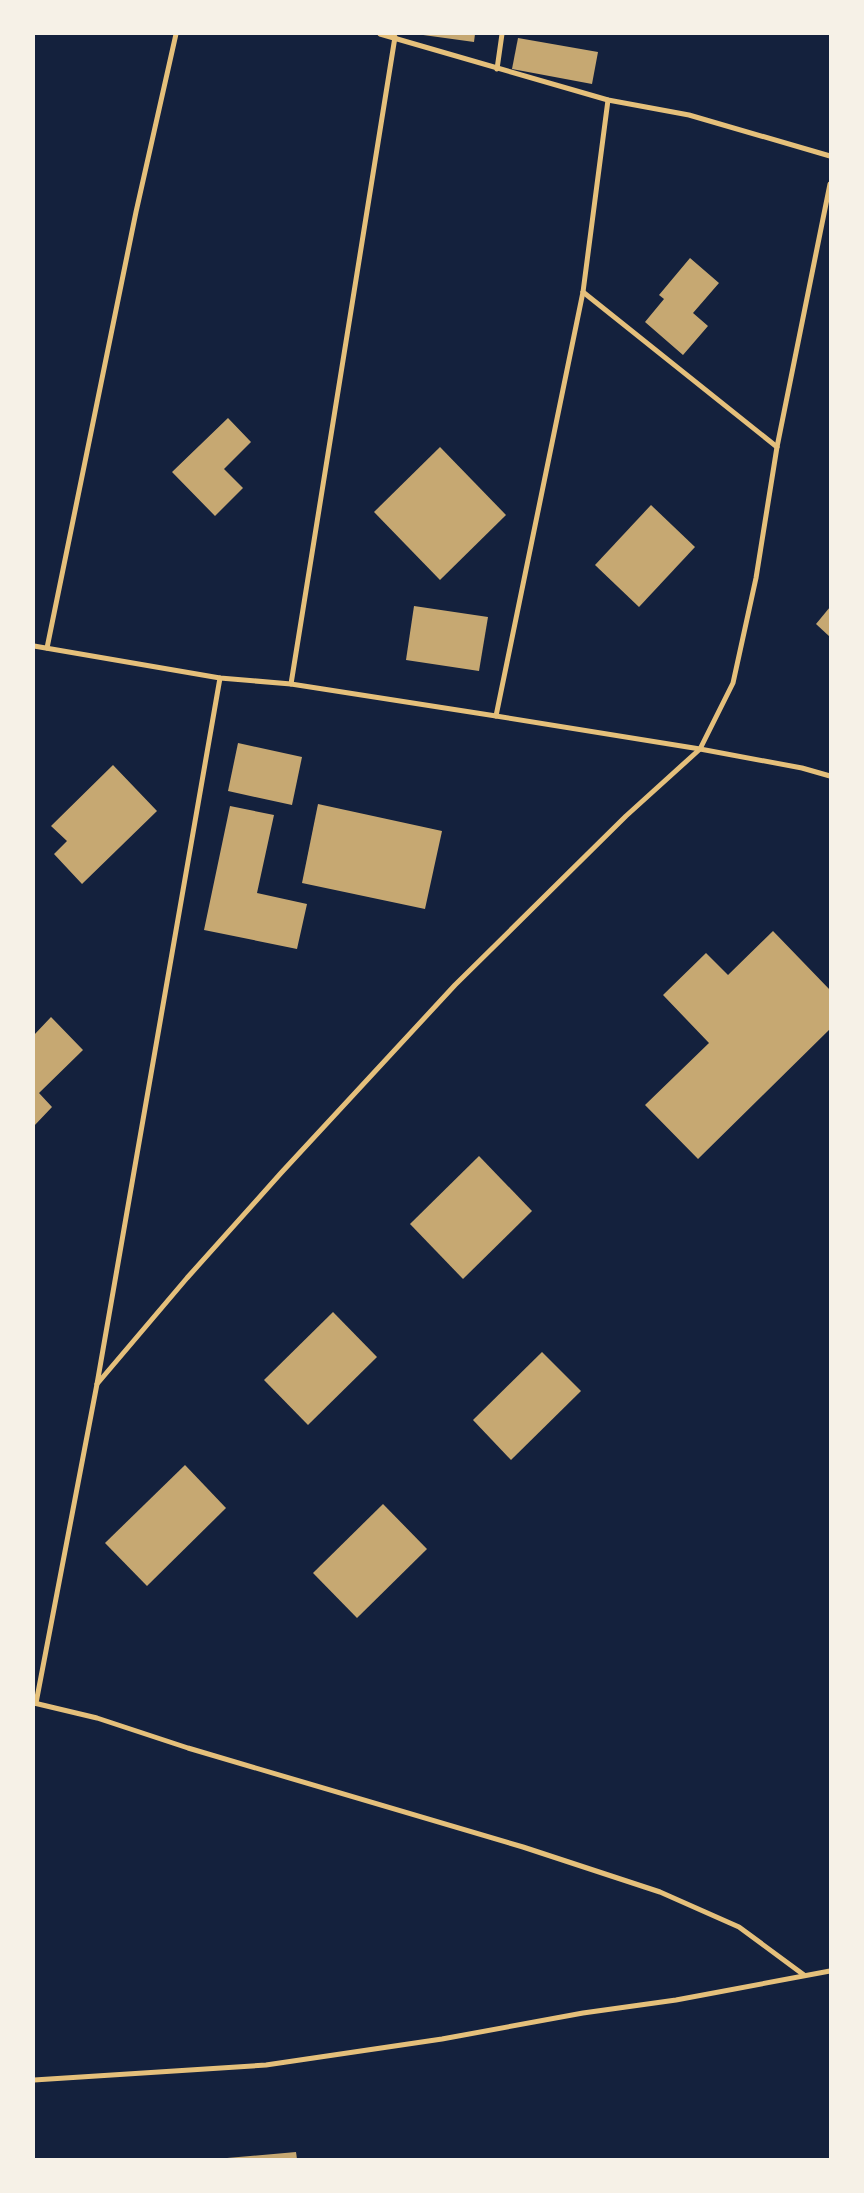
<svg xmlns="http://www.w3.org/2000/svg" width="864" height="2193" viewBox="0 0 864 2193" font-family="Figtree,sans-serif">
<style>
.building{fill:#c6a872}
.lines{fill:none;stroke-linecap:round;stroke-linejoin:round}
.minor{stroke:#e5c07b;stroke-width:5}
</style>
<rect width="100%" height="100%" fill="#14213d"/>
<!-- building -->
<g class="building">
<path d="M 416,34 L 475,34 L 474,42 Z"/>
<path d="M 518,38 L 598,52 L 592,84 L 512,69 Z"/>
<path d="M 690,258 L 719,283 L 693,313 L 708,326 L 683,355 L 645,322 L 664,299 L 659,295 Z"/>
<path d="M 228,418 L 251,442 L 224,469 L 243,488 L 215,516 L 172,472 Z"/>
<path d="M 440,447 L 506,515 L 440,580 L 374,512 Z"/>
<path d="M 651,505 L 695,547 L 639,607 L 595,565 Z"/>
<path d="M 414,606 L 488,617 L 479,671 L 406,660 Z"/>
<path d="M 830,607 L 830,637 L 816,624 Z"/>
<path d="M 238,743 L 302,757 L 292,805 L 228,791 Z"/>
<path d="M 113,765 L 157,811 L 82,884 L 54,854 L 67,841 L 51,826 Z"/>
<path d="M 318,804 L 442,831 L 425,909 L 302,883 Z"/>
<path d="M 230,806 L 274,815 L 257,893 L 307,904 L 297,949 L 204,930 Z"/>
<path d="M 773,931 L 830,990 L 830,1029 L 698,1159 L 645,1105 L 709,1043 L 663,995 L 706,953 L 728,975 Z"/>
<path d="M 51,1017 L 83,1050 L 39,1093 L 52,1107 L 34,1126 L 34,1035 Z"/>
<path d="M 479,1156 L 532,1211 L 463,1279 L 410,1224 Z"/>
<path d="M 333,1312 L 377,1357 L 308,1425 L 264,1380 Z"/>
<path d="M 542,1352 L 581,1391 L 511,1460 L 473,1420 Z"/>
<path d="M 185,1465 L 226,1508 L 147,1586 L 105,1543 Z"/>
<path d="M 383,1504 L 427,1549 L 357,1618 L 313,1573 Z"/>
<path d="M 296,2152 L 297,2159 L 227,2159 L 227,2158 Z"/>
</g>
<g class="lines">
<!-- minor -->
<g class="minor">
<path d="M 380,34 L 608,100 L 689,115 L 830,156"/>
<path d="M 497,69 L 502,34"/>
<path d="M 583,292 L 777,447"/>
<path d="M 34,646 L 220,678 L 291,684 L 496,716 L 700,749 L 802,768 L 830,776"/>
<path d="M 47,648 L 136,212 L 176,34"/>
<path d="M 291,684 L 395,37"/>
<path d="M 496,716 L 583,292 L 608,100"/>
<path d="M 97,1384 L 187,1278 L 281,1173 L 455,985 L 626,816 L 700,749 L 733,683 L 756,578 L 777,447 L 830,184"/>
<path d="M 34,1703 L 97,1718 L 188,1748 L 523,1847 L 660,1892 L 739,1927 L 804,1975"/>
<path d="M 36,1703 L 97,1384 L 220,678"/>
<path d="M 34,2080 L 266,2065 L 442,2039 L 583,2013 L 676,2000 L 830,1971"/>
</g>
</g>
<!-- border -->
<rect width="864" height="2193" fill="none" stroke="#f6f1e7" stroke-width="70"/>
</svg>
